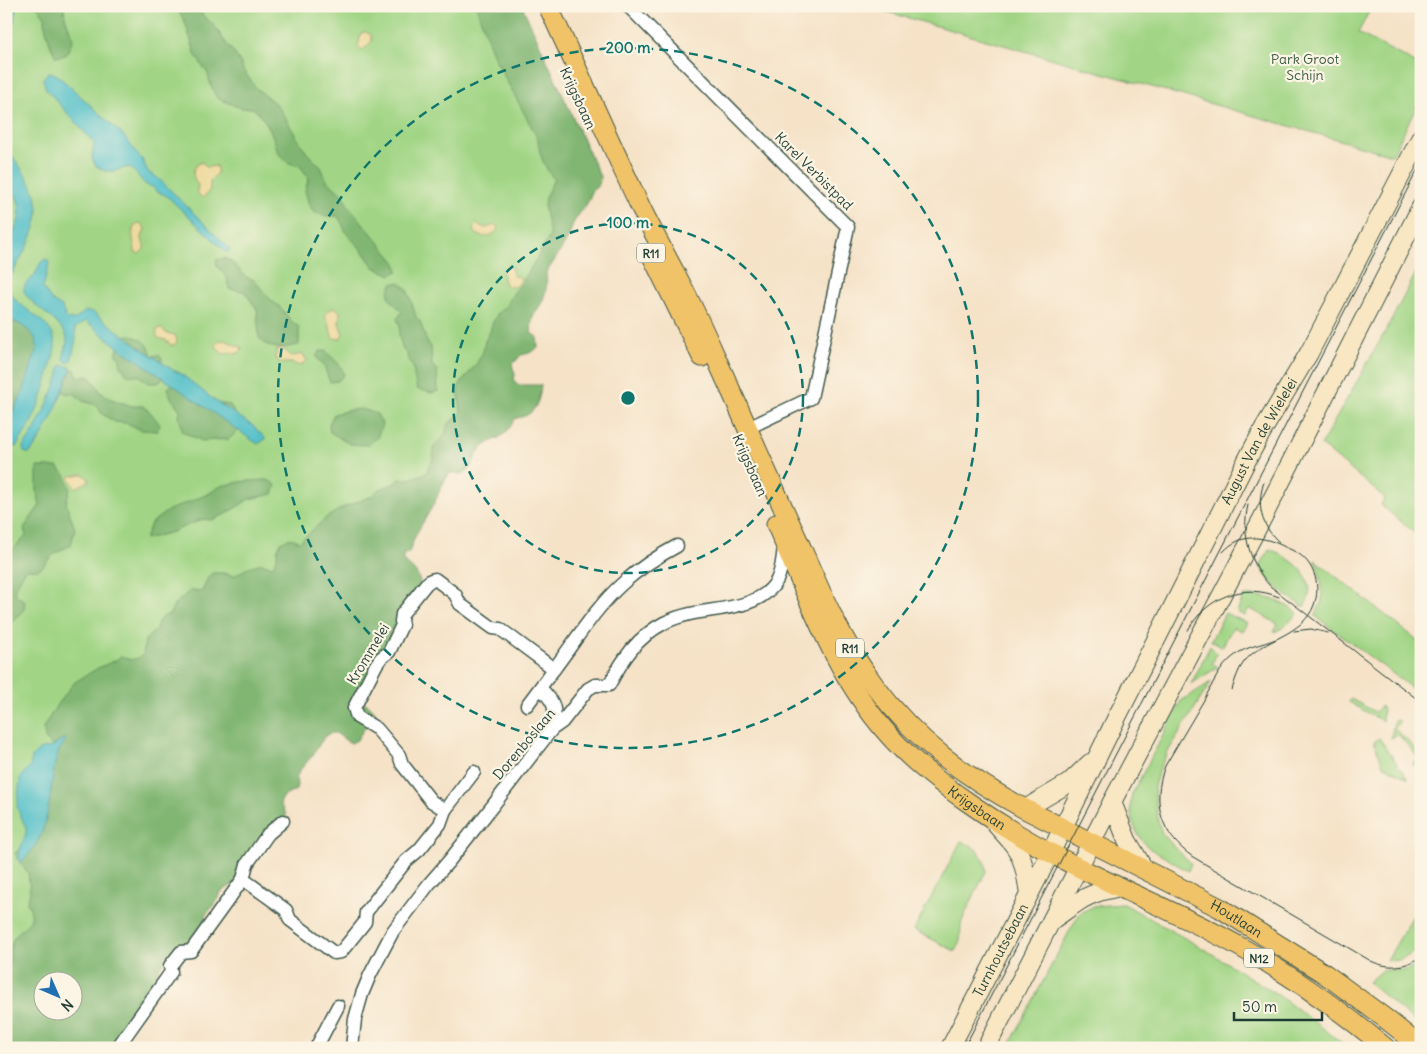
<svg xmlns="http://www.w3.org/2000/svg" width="1427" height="1054" viewBox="0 0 1427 1054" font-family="Delius,sans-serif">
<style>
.green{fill:#a1d585;stroke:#60895c}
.forest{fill:#80b672;stroke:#507a53;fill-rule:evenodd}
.sand{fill:#eeda9e;stroke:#868c69}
.water{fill:#51bfc9;stroke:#387e7e}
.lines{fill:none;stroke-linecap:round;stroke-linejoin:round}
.street-casing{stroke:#3f564a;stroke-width:15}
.secondary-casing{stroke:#3f564a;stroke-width:20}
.primary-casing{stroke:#3f564a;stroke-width:21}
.street{stroke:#fff;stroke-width:12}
.secondary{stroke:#f9e7c3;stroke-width:18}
.primary{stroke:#f1c369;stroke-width:19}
.tram{stroke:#1f3d34;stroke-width:1}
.ring{fill:none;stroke:#0f766e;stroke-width:2.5;stroke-dasharray:9 6}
.labels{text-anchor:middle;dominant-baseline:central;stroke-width:4.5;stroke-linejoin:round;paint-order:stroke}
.shield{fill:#fcf5e5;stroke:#617469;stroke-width:1}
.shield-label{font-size:12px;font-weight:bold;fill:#1f3d34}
.park-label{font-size:14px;fill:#395b44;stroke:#fcf5e5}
.street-label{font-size:14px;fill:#1f3d34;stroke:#fcf5e5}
.centre{fill:#0f766e;stroke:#fcf5e5;stroke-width:2.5}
.ring-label{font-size:15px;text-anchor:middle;font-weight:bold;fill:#0f766e;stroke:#fcf5e5;stroke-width:4.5;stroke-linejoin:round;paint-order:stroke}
</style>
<rect width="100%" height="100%" fill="#fcf5e5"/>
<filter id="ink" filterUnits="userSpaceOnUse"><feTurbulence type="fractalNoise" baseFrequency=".02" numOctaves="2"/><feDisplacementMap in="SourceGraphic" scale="10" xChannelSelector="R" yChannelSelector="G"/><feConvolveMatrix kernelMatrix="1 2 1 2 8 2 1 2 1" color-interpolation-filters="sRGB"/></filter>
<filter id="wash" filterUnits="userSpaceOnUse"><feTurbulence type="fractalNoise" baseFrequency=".0096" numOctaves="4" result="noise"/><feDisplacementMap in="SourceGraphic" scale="20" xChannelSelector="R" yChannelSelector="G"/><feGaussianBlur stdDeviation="1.12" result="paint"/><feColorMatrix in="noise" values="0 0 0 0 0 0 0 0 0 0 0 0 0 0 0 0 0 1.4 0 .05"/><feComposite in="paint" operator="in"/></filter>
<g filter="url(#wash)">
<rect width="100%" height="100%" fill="#f5e2c7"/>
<!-- green -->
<g class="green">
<path d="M 6,6 L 522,6 L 600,177 L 520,310 L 460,455 L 409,542 L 315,529 L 299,543 L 280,545 C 277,552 278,560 273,566 C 261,565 245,571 234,576 L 223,573 L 205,583 L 204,588 L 201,592 L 42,925 L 6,1014 Z"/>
<path d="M 866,6 L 1372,6 L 1358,33 L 1421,66 L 1421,98 L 1392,155 Z"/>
<path d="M 1421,263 L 1421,538 L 1381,505 L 1385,498 L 1321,445 L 1390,323 Z"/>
<path d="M 1270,549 C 1288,557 1314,572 1309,597 C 1308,600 1305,604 1304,607 C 1287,596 1269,585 1260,566 Z"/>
<path d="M 1315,560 L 1421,643 L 1421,696 L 1400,679 L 1315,616 L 1322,601 L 1321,580 Z"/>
<path d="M 1244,596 C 1266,595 1280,600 1298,613 C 1290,621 1284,629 1274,632 L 1278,624 L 1249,608 L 1245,616 L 1237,612 Z"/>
<path d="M 1225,613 L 1247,623 L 1242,631 L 1233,627 L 1222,647 L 1211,641 Z"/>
<path d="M 1210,646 L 1217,653 L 1212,664 L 1218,667 L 1191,684 Z"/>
<path d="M 1211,682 L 1169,750 L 1159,769 L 1154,787 L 1158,821 L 1162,833 L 1175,848 L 1191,863 L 1188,871 L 1149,848 C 1134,834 1127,814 1132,794 L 1181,701 Z"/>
<path d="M 1351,699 L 1375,712 L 1381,706 L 1383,710 L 1382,721 L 1349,702 Z"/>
<path d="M 1397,720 L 1400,721 L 1394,728 C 1407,741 1421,749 1421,768 L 1412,764 L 1419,759 L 1398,734 L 1391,738 L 1394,722 Z"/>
<path d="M 1379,738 L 1408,779 L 1383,765 L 1374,742 Z"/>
<path d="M 961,841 C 976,848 984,853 986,871 L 965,914 L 961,924 L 960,941 L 955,951 L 914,930 Z"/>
<path d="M 1421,902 L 1421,946 C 1411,955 1400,963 1387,960 Z"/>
<path d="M 1124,904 L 1206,950 L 1278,995 L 1349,1048 L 1008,1048 L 1070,930 L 1080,913 L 1094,906 Z"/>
<path d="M 1421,962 L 1421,1027 L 1368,982 L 1382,970 L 1406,970 Z"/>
</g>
<!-- forest -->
<g class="forest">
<path d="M 37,6 L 64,6 L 65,17 L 73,39 L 66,55 L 56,57 L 51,47 L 45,26 L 45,17 Z"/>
<path d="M 176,6 L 197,6 L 203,16 L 213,24 L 228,46 L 235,54 L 240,62 L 243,70 L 256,88 L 278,106 L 299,141 L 307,153 L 321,167 L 327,181 L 344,196 L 347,204 L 396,263 L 398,271 L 391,275 L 374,267 L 361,249 L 347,234 L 338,216 L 325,216 L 314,212 L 309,205 L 305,190 L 309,178 L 300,166 C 273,161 279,145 268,126 C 264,119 258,113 253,108 L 241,108 L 217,98 L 211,86 L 208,74 L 196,56 L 185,22 Z"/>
<path d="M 476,6 L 522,6 L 600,177 C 600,188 597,185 591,192 C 590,204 580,211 574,222 C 571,226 571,232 569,236 C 562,249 554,261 546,273 C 548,285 545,299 538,309 C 537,312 534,313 533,316 C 531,320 532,328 531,333 L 537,337 L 538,348 L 529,353 L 521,355 L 512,365 L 515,374 L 514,381 L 519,385 L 541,385 C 540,395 538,409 527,415 C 524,417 518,417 515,419 C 511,426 507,433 500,437 C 493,441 485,444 480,450 C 474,457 473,468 464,473 C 460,475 457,473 453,472 L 445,477 L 435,502 L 416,534 L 409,552 L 403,555 L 403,561 C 416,571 421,576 421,592 C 421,597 421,600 419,604 L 404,609 L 390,634 L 391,640 L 360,703 C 368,702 371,707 376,713 L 375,720 L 363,730 L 357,740 L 351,743 L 347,741 L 336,733 L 330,733 L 324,737 L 312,756 L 300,770 L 296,778 L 297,785 L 296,790 L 283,797 L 280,804 L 286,814 L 286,820 L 261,838 L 238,881 L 221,892 L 219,898 L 214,906 L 206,914 C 206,928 172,957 160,966 C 156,972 159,977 157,984 L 123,1027 L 116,1042 L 109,1048 L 6,1048 L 6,988 L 9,981 C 4,974 8,970 9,962 C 10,955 9,948 12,942 C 19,925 40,925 27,902 L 30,892 L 28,873 L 18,860 L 15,853 L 25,845 L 53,749 L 50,743 L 46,740 L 43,728 L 58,703 L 75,682 L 98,668 L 116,660 L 121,656 C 131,661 133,661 143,655 L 145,640 L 156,630 L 158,621 L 164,616 L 170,614 L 174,605 L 191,590 L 201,592 C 206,586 205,579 212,573 L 223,573 L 234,576 L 249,567 L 262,563 L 266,565 L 273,566 L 277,558 L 277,551 L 281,542 C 287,538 294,537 299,542 L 327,517 L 344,507 L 372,496 L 378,490 L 393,484 L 400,479 C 411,481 416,475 427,473 L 428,467 L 433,460 L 434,446 L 445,435 L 447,427 L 450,422 L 455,419 L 461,413 L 458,387 L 477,363 L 483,352 L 485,341 L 490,332 L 492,324 L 498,313 L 504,308 L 515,291 L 522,283 L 550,236 L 544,206 L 545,198 L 554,179 C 544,167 539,154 538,139 L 494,57 ZM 42,982 L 72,982 L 72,1012 L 42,1012 Z"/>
<path d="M 225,258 L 233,263 L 246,277 L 254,280 L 270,299 L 281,308 L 291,321 L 299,327 L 299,345 C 281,348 272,352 259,338 L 257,309 L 244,291 L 229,289 L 227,278 L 217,266 L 216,260 Z"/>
<path d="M 399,282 L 407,289 L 411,300 L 416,317 L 420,321 L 426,340 L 431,347 L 432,365 L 437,370 L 438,391 L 432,393 L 417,389 L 414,375 L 413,367 L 408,360 L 407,353 L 403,350 L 399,336 L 400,325 L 397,319 L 402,312 C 393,301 384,299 392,284 Z"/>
<path d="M 21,321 L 42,341 L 23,404 L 6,412 L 6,325 Z"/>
<path d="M 128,335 C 143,339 148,341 152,356 L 159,355 L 162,358 L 161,367 L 167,371 L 160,382 C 151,385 146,383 140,376 L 128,375 L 121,367 L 120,359 L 116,355 L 119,344 L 118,339 Z"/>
<path d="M 320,351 L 326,351 C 333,359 342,365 344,375 L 338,381 L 330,382 L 323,364 L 317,358 L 317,354 Z"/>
<path d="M 67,368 L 75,370 L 78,377 L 89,376 L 95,383 L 101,393 L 111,399 L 132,406 L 143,406 L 152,414 L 160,425 L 157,431 L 141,430 L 127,423 L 115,422 L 102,414 L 97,405 L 82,401 L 75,394 L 65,393 L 59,387 Z"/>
<path d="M 176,382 L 208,402 L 230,405 L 242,427 L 229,439 L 202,441 L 183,432 L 179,417 L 180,410 L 171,398 L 168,388 Z"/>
<path d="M 362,409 L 377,414 L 382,424 L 377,438 L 367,445 L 350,444 L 330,432 L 329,424 L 334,414 L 350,410 Z"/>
<path d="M 37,467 L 58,467 L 65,475 L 70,488 L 66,503 L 75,529 L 71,545 C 65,548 58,551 53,555 C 41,566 45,571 26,569 L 14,590 L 17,596 L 25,601 L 24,609 L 6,630 L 6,556 L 26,536 L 24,528 L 40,505 L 37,490 Z"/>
<path d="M 268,480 L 276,485 L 273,494 L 249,499 L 226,514 L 212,520 L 203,519 L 172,532 L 145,539 L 151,523 L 169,510 L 208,494 L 221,486 L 245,481 Z"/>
</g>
<!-- sand -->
<g class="sand">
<path d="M 363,32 L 366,32 L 371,35 L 372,41 L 363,50 L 358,47 L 361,34 Z"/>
<path d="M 202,162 L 206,167 L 216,166 C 220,173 214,176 210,181 C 211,190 209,193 202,198 L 197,193 L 198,185 C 192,178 190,166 202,162 Z"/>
<path d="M 138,223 L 142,224 L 145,229 L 142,237 C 142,245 149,248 138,254 L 135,252 C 135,242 128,230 138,223 Z"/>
<path d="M 477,224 L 485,228 L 495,225 L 498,227 L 497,231 C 489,238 482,239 473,231 L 474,227 Z"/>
<path d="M 507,265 L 511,267 L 514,277 L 518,276 L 521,278 C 520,286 514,288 506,286 L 503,279 L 503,270 Z"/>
<path d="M 333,308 L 336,308 L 340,312 L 339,323 L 343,334 L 340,339 L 333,338 C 329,330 332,326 325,317 L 327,312 Z"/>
<path d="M 161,328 L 166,333 L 175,335 C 177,339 178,342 174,345 L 170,345 L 166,340 L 158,338 C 156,334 156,332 158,329 Z"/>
<path d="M 223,340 C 229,340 233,346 240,346 L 242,350 C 237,357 230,351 223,354 L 217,348 L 216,344 L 219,341 Z"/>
<path d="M 280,348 C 294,354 284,358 303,354 L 307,361 L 300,366 L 292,363 L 281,363 L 275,357 L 277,350 Z"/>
<path d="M 83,474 L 89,479 L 88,482 L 81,485 L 76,488 L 69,479 L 70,476 Z"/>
</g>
<!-- water -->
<g class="water">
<path d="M 6,6 L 17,6 L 14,20 L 6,78 Z"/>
<path d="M 48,72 L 56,74 L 124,136 L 137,154 L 142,159 L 148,172 L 159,179 L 230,249 L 227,253 L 167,196 L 156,191 L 153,187 L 146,185 L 130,167 L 113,171 L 104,171 L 95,165 L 92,158 L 94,143 L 46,89 L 43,79 Z"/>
<path d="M 6,147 C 17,163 38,188 38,209 C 38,233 20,258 9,280 C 1,302 49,316 54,338 C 57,347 53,356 51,365 C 46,385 40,405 31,423 C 26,432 21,439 16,447 L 12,447 L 6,443 L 6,426 L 23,392 L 37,348 C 37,331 19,324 6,317 L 6,250 L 19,220 L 20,207 L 16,195 L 6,177 Z"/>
<path d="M 45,259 L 48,261 L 49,264 L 43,288 L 52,301 L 62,307 L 66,319 L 74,320 L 86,311 L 93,312 L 137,345 L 173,370 L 180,373 L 214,400 L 253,426 L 265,438 L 264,440 L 258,444 L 249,438 L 127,353 L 124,352 L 86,321 L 75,328 L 76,339 L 71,361 L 68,363 L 63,359 C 64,353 67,346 67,340 C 67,324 31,307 24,291 C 24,283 27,283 33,277 C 38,272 37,264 45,259 Z"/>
<path d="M 61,365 L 71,367 L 71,370 C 59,399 50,429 30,453 L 26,453 L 24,452 L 23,447 L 34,431 L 47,405 L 57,381 Z"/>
<path d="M 63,739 L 66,739 C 64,744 60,748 58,753 C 47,790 54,834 21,862 L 19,861 L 19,852 L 26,833 L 26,828 L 17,808 L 20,779 L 22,775 L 30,767 L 32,757 L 39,750 L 52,747 Z"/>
</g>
</g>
<g filter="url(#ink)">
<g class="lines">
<!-- street casing -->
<g class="street-casing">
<g id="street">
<path d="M 628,6 L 848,227 L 811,398 L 748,428"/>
<path d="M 554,669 C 576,640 596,607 623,583 C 640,568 658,556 677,546"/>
<path d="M 540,688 C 555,702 557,709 552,729"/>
<path d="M 445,810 L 474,772"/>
<path d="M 243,879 L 247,864 L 268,834 L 283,821"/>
<path d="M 117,1048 L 171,972 L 170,966 L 181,952 L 191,951 L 243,879 L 286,910 L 290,920 L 334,953 L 341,952 L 365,922 L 366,912 L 406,861 L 419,850 L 440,824 L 445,810 L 431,801 L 402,764 L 399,755 L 377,729 L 357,717 L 354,708 L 376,665 L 381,658 L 389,652 L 402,625 L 401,621 L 402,614 L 426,584 L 431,580 L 435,579 L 455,594 L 460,604 L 493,628 L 500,629 L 507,634 L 554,669 L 527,705"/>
<path d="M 316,1048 L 338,1006"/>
<path d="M 352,1048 L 355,1019 L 362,994 L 370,975 L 393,931 L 429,884 L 449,861 L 484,817 L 552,729 L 562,722 L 588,689 L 595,685 L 609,685 C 623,659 637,637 664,623 C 672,619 681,616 690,614 C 717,608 762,609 777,580 C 782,570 783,557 784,546"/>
</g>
</g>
<!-- secondary casing -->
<g class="secondary-casing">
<g id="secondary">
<path d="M 1112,802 L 1127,840 L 1144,869"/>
<path d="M 1025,809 L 1069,783 L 1090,763"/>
<path d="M 994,822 C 1001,831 1009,838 1015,847 C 1024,858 1027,880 1029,894"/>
<path d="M 1052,920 C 1061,914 1069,908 1078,902 C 1091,893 1106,890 1120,887"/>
<path id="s1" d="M 950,1048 L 1051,852 L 1116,719 L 1249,456 L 1264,428 L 1309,353 L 1421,137"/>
<path d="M 986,1048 L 1112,802 L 1262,519 L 1421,207"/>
</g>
</g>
<!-- primary casing -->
<g class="primary-casing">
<g id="primary">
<path id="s2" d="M 548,6 C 580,74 610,143 642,210 C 655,236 669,261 682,286 C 701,322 716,359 733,395 C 755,446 778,497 801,547 C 822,595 843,644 875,686 C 916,741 965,777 1025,809 L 1220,908 L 1325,974 L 1386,1019 L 1421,1047"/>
<path d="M 651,254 L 702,357"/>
<path id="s3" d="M 776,524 C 808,596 834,673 887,733 C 911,761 940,783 969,803 C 1009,831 1052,855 1096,876 C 1145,900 1195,921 1242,948 C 1293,976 1341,1011 1386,1048"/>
</g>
</g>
<!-- street -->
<use href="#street" class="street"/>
<!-- secondary -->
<use href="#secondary" class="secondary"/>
<!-- primary -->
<use href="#primary" class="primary"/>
<!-- tram -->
<g class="tram">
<path d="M 1264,482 C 1256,505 1261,526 1279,542"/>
<path d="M 1248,505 C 1241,535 1250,563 1270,586 L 1421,702"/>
<path d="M 1223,552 C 1241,532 1264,536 1285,547 C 1290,549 1294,551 1299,554 C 1315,565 1321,587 1314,605 C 1303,636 1263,638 1244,662 C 1238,670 1235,680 1232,690"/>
<path d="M 1188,630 C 1207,597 1243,582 1279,597"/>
<path d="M 1294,631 L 1311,629 L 1328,633"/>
<path d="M 1276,639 C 1262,645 1246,646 1234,656 C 1220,666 1212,685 1204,700 C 1191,722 1178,744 1165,766 C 1151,803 1161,835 1193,857 L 1371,961 C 1388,969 1406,968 1421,956"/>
<path d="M 964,1048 L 1421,163"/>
</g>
</g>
</g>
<!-- distance rings -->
<g class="ring">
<circle cx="628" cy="398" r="175"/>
<circle cx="628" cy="398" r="350"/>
</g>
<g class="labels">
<!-- shield labels -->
<g class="shield">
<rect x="637" y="243.5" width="28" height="19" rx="4"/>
<rect x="836" y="638.5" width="28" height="19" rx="4"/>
<rect x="1244" y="948.5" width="30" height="19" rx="4"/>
</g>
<g class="shield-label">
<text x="651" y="253">R11</text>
<text x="850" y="648">R11</text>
<text x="1259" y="958">N12</text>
</g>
<!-- park labels -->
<g class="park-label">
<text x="1305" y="59">Park Groot<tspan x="1305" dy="16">Schijn</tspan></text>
</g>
<!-- street labels -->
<g class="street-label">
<text transform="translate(578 98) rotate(65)">Krijgsbaan</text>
<text transform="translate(814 171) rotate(45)">Karel Verbistpad</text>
<text stroke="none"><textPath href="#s1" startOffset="681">August Van de Wielelei</textPath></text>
<text transform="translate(750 465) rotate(66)">Krijgsbaan</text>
<text transform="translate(368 654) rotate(-59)">Krommelei</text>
<text transform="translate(524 744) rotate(-50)">Dorenboslaan</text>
<text stroke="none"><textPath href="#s3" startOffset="355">Krijgsbaan</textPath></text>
<text stroke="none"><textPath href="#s2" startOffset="1189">Houtlaan</textPath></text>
<text stroke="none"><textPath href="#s1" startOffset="110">Turnhoutsebaan</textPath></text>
</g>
</g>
<circle cx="628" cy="398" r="8" class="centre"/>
<g class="ring-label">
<text x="628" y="53">200 m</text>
<text x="628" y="228">100 m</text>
</g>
<!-- margin -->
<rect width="1427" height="1054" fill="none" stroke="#fcf5e5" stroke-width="25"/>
<!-- north arrow -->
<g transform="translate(58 996) rotate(135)"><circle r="24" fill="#fcf5e5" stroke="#a4ab9e"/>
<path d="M0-4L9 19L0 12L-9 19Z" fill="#1f6fb2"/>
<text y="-8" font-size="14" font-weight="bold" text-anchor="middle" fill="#1f3d34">N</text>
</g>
<!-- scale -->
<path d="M1234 1012v8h88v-8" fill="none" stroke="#1f3d34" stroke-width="2.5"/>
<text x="1242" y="1012" font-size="15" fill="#1f3d34" stroke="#fcf5e5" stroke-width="4" paint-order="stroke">50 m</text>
</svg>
